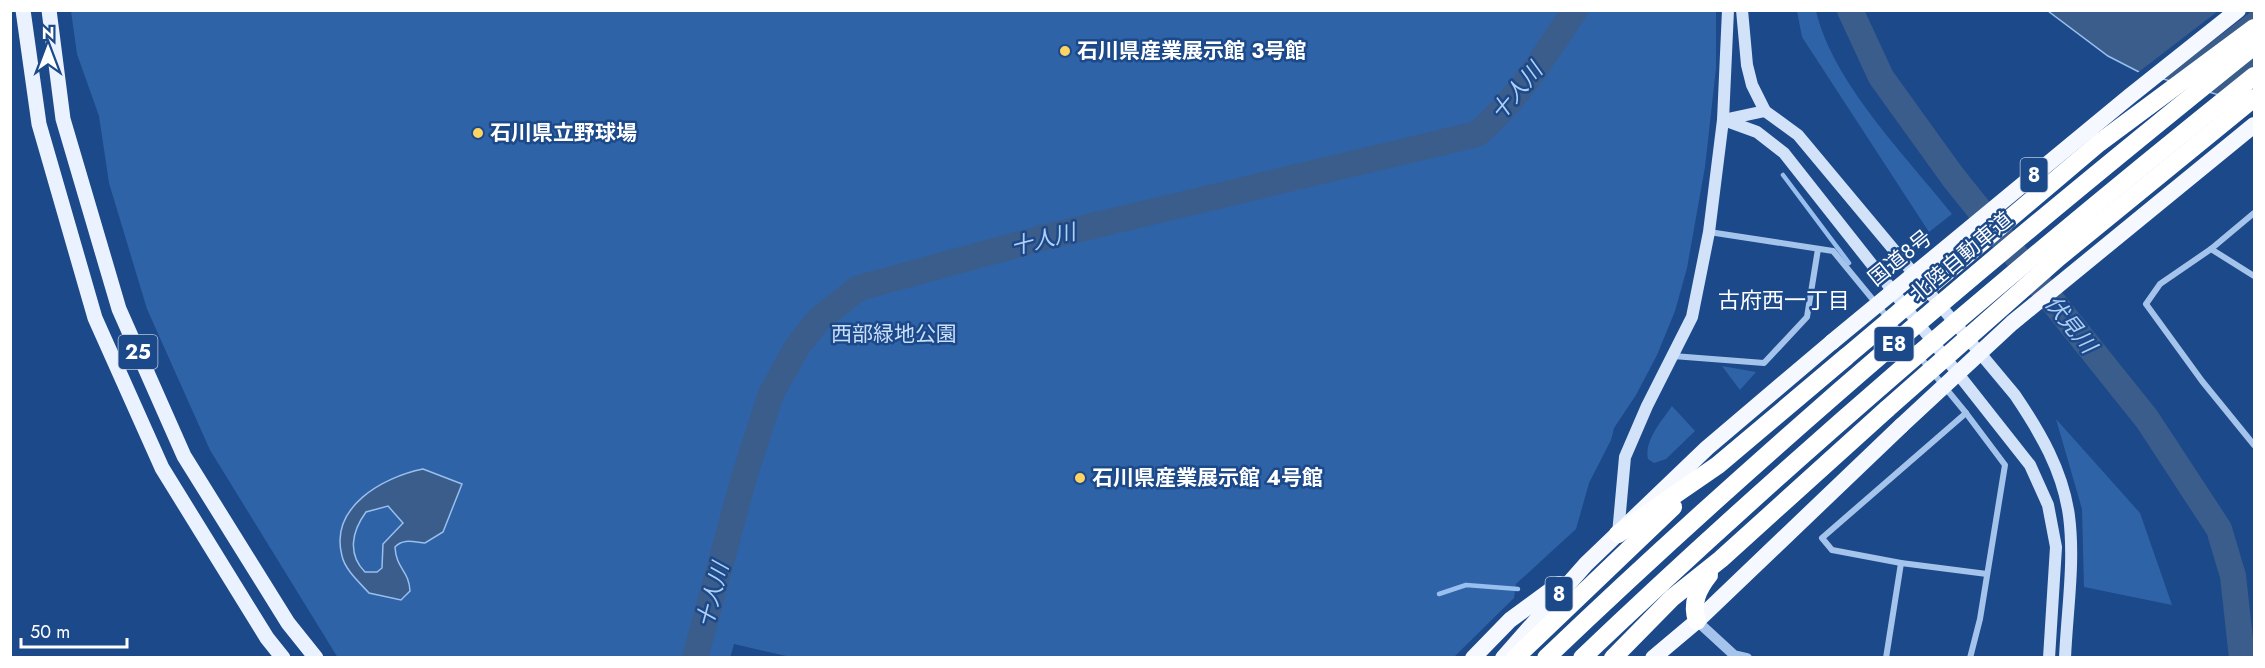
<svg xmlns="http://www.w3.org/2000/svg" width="2265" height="668" viewBox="0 0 2265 668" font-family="Jost,'Noto Sans JP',sans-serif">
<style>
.green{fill:#2f63a7}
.water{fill:#3b5d8b;stroke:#98bfee;stroke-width:1.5;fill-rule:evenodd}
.pier{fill:#1c4989}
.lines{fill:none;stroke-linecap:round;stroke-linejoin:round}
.stream{stroke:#98bfee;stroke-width:4.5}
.river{stroke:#3b5d8b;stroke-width:26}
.minor{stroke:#a5c4ec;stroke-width:6}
.tertiary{stroke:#a5c4ec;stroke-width:10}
.secondary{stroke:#d1e2f9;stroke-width:12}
.primary{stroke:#ebf2ff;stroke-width:15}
.trunk{stroke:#f5f8ff;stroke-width:16}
.motorway{stroke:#fff;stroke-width:18}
.trunk-bridge{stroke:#f5f8ff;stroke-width:16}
.motorway-bridge{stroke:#fff;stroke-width:18}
.poi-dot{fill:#fdd362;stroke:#1c4989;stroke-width:2}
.labels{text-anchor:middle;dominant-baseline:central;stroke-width:5;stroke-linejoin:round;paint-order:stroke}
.shield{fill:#1c4989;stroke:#bbc8dc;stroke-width:1.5}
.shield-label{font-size:20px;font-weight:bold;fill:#fff}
.poi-label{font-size:21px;font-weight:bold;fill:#fff;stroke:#1c4989;text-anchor:start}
.street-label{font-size:21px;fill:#fff;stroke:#1c4989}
.park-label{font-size:21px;fill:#cadff9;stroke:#1c4989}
.water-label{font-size:22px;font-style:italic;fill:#b1cef3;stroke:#1c4989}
.neighbourhood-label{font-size:22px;fill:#fff;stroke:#1c4989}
</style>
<rect width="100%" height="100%" fill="#1c4989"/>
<!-- green -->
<g class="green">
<path d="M 1716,10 L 1716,68 L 1705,167 L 1687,268 L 1675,311 L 1657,355 L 1636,395 L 1614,428 L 1611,440 L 1589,483 L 1576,529 L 1516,584 L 1514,598 L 1454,657 L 795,658 L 734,644 L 730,658 L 338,658 L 210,450 L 147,309 L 109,183 L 99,116 L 77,54 L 71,11 Z"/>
<path d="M 1797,11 L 1816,11 C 1833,83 1906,156 1952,214 L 1929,232 L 1802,37 Z"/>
<path d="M 1722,366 L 1756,372 L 1740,390 Z"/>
<path d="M 1672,406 L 1695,431 L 1666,459 L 1654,463 L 1648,459 C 1644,440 1662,421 1672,406 Z"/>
<path d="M 2056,419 L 2140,513 L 2172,605 L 2084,587 L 2082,509 Z"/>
</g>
<!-- water -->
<g class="water">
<path d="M 2048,11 L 2254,11 L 2254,105 L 2139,72 L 2108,56 Z"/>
<path d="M 423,469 L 462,484 L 443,532 L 425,543 C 414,542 403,538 395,547 C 396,569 409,570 410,591 L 401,600 L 369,593 C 360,583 345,570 342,556 C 329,507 383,477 423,469 ZM 388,506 L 403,523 L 383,544 L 382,568 L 377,572 L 365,572 C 347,554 352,531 366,512 Z"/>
</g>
<!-- pier -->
<path class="pier" d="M 2218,11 L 2252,11 L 2160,81 L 2136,74 Z"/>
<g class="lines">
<!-- stream -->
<g class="stream">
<path d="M 1783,175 L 1849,263"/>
<path d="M 1439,594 L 1466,585 L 1518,589"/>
</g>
<!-- river -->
<g class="river">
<path d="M 1850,10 L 1881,77 L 1953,177 L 2147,419 L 2219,529 L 2233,576 L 2242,658"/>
<path d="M 695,658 L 744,477 L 771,394 L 797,347 L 819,319 L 859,288 L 1042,238 L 1477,134 C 1518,99 1545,55 1575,10"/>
</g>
<!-- minor -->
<g class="minor">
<path d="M 2254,213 L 2211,249 L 2160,284 L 2146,304 L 2202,381 L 2254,445"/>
<path d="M 1709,232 L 1833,251 L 1966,413 L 2005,465 L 1980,619 L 1970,658"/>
<path d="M 2211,249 L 2254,276"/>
<path d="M 1673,356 L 1764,363 L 1807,317 L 1818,249"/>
<path d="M 1901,563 L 1832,550 L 1822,538 L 1966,413"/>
<path d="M 1886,658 L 1901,563 L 1987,574"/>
</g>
<!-- tertiary -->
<path class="tertiary" d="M 1697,621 L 1734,655 L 1747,658"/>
<!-- secondary -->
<g class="secondary">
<path d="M 1742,10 L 1747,65 L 1752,85 L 1765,111"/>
<path d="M 1723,120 L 1765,111 L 1798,135 L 2015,395 C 2040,432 2063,471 2069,516 C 2075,562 2067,611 2065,658"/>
<path d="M 1724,120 L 1757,132 L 1784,153 L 2030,465 L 2048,505 L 2056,547 L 2049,658"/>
<path d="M 1618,534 L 1625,457 L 1647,406 L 1692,317 L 1709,232 L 1723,120 L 1728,10"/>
</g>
<!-- primary -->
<g class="primary">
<path d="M 23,10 L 39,124 L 95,318 L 162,468 L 267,638 L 283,658"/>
<path d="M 49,10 L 63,119 L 119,309 L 184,456 L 288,623 L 316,658"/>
</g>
<!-- trunk -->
<g class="trunk">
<path d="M 1473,658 L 1510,620 L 1559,584"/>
<path d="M 1503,658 L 1586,564 L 1707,448 L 1832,342"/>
<path d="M 1653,658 L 1697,621 L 1901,426"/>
</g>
<!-- motorway -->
<g class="motorway">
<path d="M 1618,534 L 1718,465 L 1846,357"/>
<path d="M 1697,621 C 1691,603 1698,589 1709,575"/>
<path d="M 1515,658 L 1673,507"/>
<path d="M 1613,658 L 1672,598 L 1721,559 L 1887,409"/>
</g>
<!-- trunk-bridge -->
<g class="trunk-bridge">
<path d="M 1832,342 L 2130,96 L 2238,10"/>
<path d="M 1901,426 L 2012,323 L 2254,125"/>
</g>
<!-- motorway-bridge -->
<g class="motorway-bridge">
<path d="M 1846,357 L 2099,143 L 2254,28"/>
<path d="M 1887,409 L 2058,258 L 2254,98"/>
<path d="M 1546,658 C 1772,442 2011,241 2254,46"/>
<path d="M 1582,658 C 1797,453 2023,261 2254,76"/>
</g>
</g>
<!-- markers -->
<g class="poi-dot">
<circle cx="1065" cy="51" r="6"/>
<circle cx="478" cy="133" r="6"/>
<circle cx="1080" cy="478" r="6"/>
</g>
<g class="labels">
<!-- shield labels -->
<g class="shield">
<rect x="2020.5" y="158" width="27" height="34" rx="4.5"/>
<rect x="1874.5" y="327" width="39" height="34" rx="4.5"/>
<rect x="118.5" y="335" width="39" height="34" rx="4.5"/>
<rect x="1545.5" y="577" width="27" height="34" rx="4.5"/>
</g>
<g class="shield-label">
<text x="2034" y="175">8</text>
<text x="1894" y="344">E8</text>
<text x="138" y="352">25</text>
<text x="1559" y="594">8</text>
</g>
<!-- poi labels -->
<g class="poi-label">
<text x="1077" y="51">石川県産業展示館 3号館</text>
<text x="490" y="133">石川県立野球場</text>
<text x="1092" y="478">石川県産業展示館 4号館</text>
</g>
<!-- street labels -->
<g class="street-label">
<text transform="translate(1961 257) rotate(-40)">北陸自動車道</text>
<text transform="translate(1900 258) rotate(-39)">国道8号</text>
</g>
<!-- park labels -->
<g class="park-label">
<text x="894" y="334">西部緑地公園</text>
</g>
<!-- water labels -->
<g class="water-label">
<text transform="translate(1516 91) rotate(-50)">十人川</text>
<text transform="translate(1043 239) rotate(-14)">十人川</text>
<text transform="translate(2071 324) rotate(51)">伏見川</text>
<text transform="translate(712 595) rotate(-75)">十人川</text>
</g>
<!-- neighbourhood labels -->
<g class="neighbourhood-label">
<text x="1784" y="300">古府西一丁目</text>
</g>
</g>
<!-- border -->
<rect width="2265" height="668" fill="none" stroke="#ffffff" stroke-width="24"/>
<!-- north arrow -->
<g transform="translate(48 48)" stroke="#1c4989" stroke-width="4.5" paint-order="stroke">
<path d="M0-4.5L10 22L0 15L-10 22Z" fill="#ffffff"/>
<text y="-9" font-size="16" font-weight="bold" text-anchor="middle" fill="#ffffff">N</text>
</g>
<!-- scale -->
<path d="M21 638v9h106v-9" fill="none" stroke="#ffffff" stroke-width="3"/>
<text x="30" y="638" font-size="18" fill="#ffffff" stroke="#1c4989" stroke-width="4.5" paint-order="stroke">50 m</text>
</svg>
